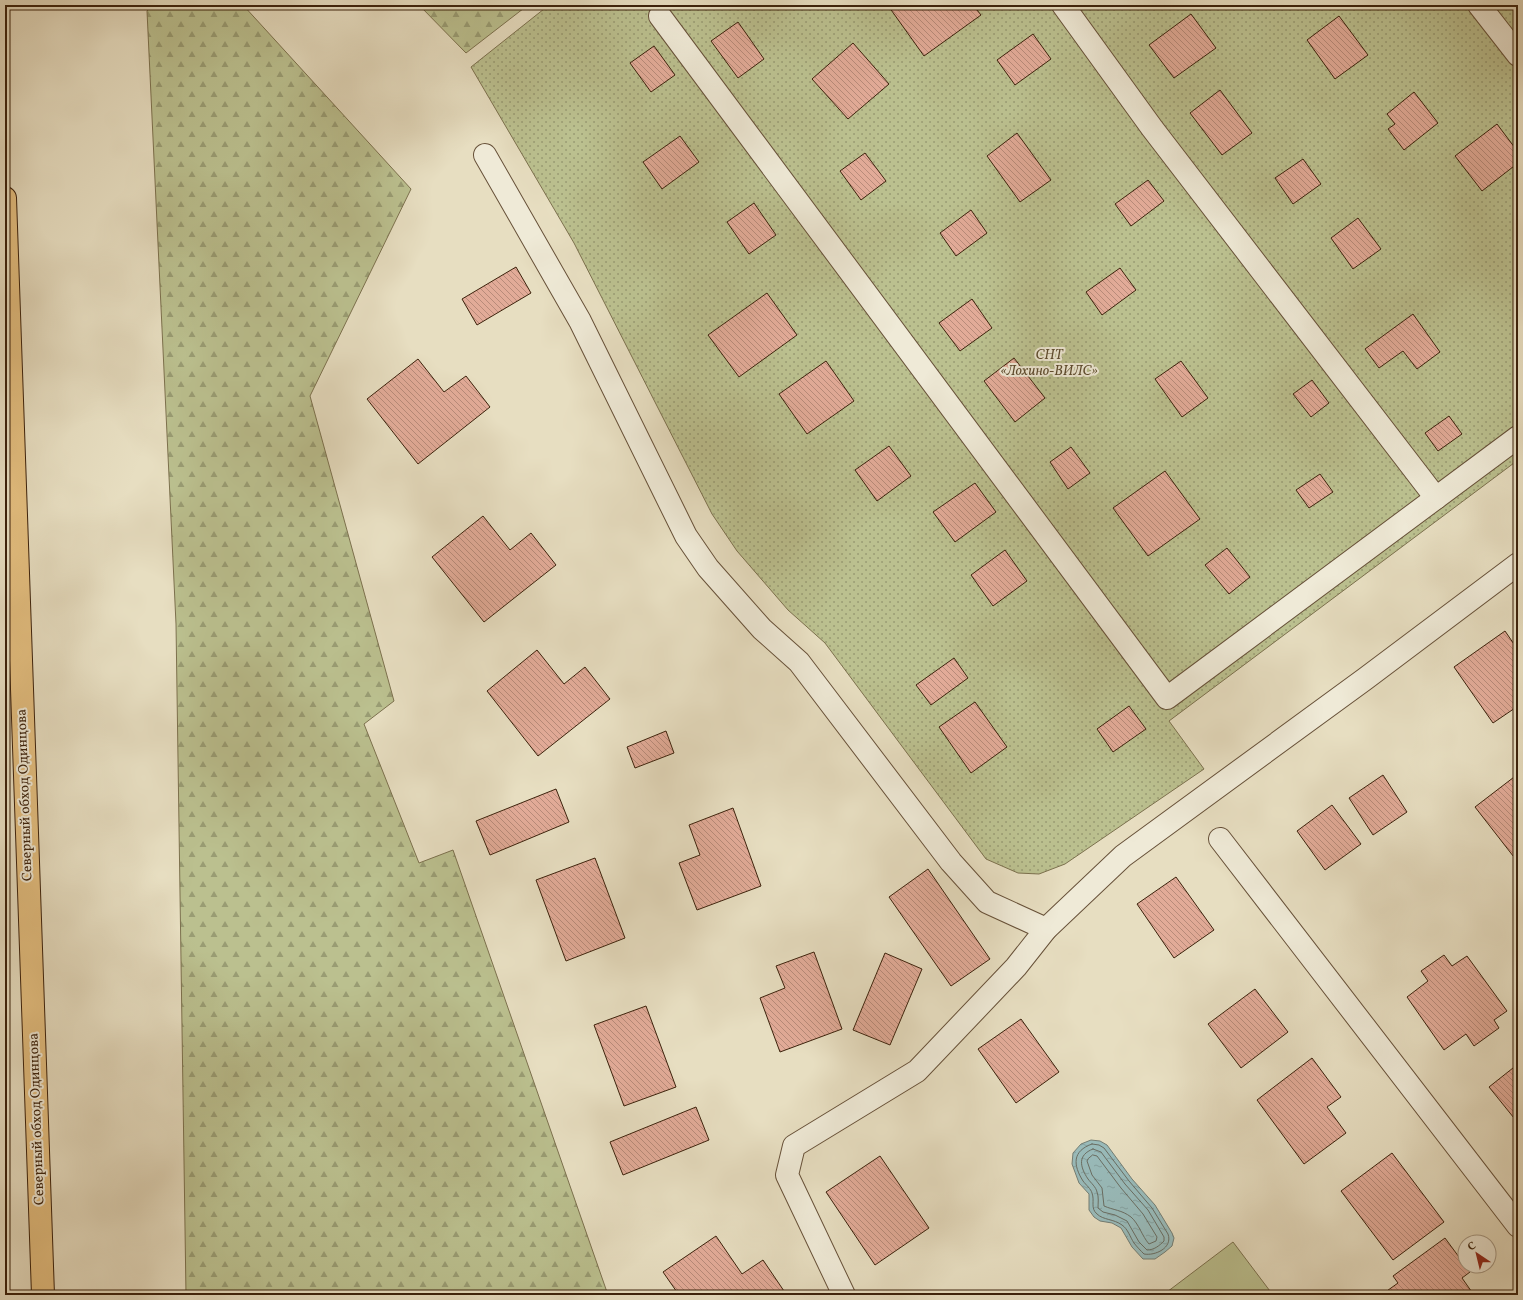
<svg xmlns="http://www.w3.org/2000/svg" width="1523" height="1300" viewBox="0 0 1523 1300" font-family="Vollkorn,serif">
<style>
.grass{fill:url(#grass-dots);stroke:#7c714e}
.forest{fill:url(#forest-firs);stroke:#7c714e}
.pitch{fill:#bbc08f;stroke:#7c714e}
.water{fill:url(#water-ripples);stroke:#747e74}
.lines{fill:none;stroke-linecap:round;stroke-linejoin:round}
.shore{stroke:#6a6e63;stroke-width:1}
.building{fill:url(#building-back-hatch);stroke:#3c220c}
.minor-casing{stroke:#675139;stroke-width:24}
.highway-casing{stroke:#3c220c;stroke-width:24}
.minor{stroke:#efead7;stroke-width:22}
.highway{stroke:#e4bf80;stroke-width:22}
.labels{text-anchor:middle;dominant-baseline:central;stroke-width:4;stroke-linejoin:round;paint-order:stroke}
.park-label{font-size:14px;font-style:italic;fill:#5c4a2d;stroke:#efead7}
.street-label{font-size:14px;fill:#3c220c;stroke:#efead7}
</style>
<defs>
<pattern id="grass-dots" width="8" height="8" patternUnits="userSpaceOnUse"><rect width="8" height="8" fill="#bbc08f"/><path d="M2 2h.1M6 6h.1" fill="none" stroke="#999c73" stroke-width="1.8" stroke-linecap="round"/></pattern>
<pattern id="forest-firs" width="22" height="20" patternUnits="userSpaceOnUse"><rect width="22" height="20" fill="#bbc08f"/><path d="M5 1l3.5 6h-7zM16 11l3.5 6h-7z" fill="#999c73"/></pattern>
<pattern id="water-ripples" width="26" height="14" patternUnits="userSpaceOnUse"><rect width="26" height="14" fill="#99bbba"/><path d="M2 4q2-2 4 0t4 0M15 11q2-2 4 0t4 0" fill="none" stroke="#85a09f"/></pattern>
<pattern id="building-back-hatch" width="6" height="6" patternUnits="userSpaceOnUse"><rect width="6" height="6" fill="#e2ab98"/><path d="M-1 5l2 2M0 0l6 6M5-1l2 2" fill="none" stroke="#b88b7a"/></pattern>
</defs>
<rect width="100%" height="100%" fill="#e7dec1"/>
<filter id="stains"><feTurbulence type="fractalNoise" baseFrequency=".005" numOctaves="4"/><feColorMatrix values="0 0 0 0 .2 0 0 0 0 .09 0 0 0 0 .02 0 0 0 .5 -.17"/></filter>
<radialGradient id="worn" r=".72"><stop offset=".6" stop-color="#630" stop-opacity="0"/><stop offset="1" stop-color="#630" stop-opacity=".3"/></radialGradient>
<!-- grass -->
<path class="grass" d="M 549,5 L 1518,5 L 1518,460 L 1169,721 L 1204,769 L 1065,864 L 1039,874 L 1018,873 L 986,859 L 825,643 L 788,610 L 737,551 L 712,514 L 574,243 L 471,67 Z"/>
<!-- forest -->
<g class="forest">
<path d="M 151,5 L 243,5 L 411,189 L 310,396 L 394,701 L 364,724 L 419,863 L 453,850 L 608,1295 L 186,1295 L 176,624 L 147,11 Z"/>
<path d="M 419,5 L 528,5 L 466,53 Z"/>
</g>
<!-- pitch -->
<path class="pitch" d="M 1233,1242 L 1273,1295 L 1163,1295 Z"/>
<!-- water -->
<path class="water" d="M 1091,1140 L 1100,1141 L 1107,1145 L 1132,1179 L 1155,1205 L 1172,1233 L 1174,1238 L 1172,1246 L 1165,1252 L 1155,1259 L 1143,1259 L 1132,1247 L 1121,1228 L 1112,1223 L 1100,1221 L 1094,1217 L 1089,1210 L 1089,1194 L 1079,1183 L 1072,1164 L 1073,1153 L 1081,1144 Z"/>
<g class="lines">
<!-- shore -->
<g class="shore">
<path d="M 1092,1144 L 1099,1145 L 1104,1148 L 1129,1181 L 1152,1208 L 1168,1234 C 1173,1248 1155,1256 1144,1254 C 1141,1251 1137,1247 1134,1243 C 1130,1237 1128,1229 1122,1225 C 1114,1219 1103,1220 1097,1214 C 1090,1208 1095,1201 1092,1193 C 1091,1189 1086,1185 1083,1181 C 1073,1165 1072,1151 1092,1144 Z"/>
<path d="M 1093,1149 L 1101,1152 L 1125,1184 L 1148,1210 L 1164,1237 L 1164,1241 C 1159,1246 1154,1250 1147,1250 L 1139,1242 L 1127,1221 L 1115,1215 L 1103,1212 L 1098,1208 C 1098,1203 1099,1197 1097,1192 C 1096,1187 1091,1183 1088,1179 C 1080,1167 1077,1155 1093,1149 Z"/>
<path d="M 1093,1155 L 1097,1156 L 1121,1188 L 1143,1214 L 1157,1237 L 1156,1241 L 1149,1244 C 1142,1236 1139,1224 1131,1217 C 1122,1210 1113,1210 1104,1206 L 1102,1188 L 1092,1175 L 1087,1161 L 1088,1159 Z"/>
</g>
</g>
<!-- building -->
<g class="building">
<path d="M 892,5 L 973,5 L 981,15 L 924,56 L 889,7 Z"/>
<path d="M 1191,14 L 1216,48 L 1174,78 L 1149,45 Z"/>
<path d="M 1339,16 L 1368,55 L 1335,79 L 1307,40 Z"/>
<path d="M 738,22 L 764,59 L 738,78 L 711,41 Z"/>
<path d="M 1033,34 L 1051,59 L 1015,85 L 997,60 Z"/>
<path d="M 853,43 L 889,84 L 848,119 L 812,79 Z"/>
<path d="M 654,46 L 675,75 L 651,92 L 630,63 Z"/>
<path d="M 1220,90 L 1252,133 L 1222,155 L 1190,113 Z"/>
<path d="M 1414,92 L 1438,123 L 1404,150 L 1388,129 L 1395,124 L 1387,114 Z"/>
<path d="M 1497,124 L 1518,152 L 1518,163 L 1482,191 L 1455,156 Z"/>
<path d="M 1017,133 L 1051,180 L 1020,202 L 987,156 Z"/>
<path d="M 680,136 L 699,162 L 662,189 L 643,162 Z"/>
<path d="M 865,153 L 886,181 L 861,200 L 840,171 Z"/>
<path d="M 1303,159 L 1321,184 L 1293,204 L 1275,178 Z"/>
<path d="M 1148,180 L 1164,201 L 1131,226 L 1115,204 Z"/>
<path d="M 754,203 L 776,235 L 749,254 L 727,222 Z"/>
<path d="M 971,210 L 987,233 L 956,256 L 940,233 Z"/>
<path d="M 1358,218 L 1381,249 L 1353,269 L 1331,238 Z"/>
<path d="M 516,267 L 531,293 L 477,325 L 462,299 Z"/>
<path d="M 1120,268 L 1136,290 L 1102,315 L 1086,292 Z"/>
<path d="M 767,293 L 797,335 L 739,377 L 708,335 Z"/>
<path d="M 972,299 L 992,328 L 960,351 L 939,323 Z"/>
<path d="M 1413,314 L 1440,352 L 1417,369 L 1403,351 L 1379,368 L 1365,349 Z"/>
<path d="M 1014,358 L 1045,398 L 1015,422 L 984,381 Z"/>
<path d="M 418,359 L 444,392 L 466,376 L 490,407 L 418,464 L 367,399 Z"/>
<path d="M 826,361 L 854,401 L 807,434 L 779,394 Z"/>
<path d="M 1181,361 L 1208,398 L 1182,417 L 1155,379 Z"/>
<path d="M 1312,380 L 1329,403 L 1311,417 L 1293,394 Z"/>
<path d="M 1449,416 L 1462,434 L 1438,451 L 1425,433 Z"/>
<path d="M 889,446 L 911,476 L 877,501 L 855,470 Z"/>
<path d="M 1071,447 L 1090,473 L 1068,489 L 1050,462 Z"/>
<path d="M 1165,471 L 1200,519 L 1148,556 L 1113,508 Z"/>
<path d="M 1320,474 L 1333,492 L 1309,508 L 1296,490 Z"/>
<path d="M 975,483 L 996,512 L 955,542 L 933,512 Z"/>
<path d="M 483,516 L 510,550 L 531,533 L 556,565 L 484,622 L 432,557 Z"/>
<path d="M 1227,548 L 1250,577 L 1229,594 L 1205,565 Z"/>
<path d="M 1005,550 L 1027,581 L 993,606 L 971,575 Z"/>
<path d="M 1505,631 L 1518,650 L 1518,706 L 1493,723 L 1454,667 Z"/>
<path d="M 537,650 L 564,684 L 585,667 L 610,699 L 538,756 L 487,691 Z"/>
<path d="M 954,658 L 968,678 L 931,705 L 916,685 Z"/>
<path d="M 975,702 L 1007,747 L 971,773 L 939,727 Z"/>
<path d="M 1129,706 L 1146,729 L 1113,752 L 1097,729 Z"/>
<path d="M 666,731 L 674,753 L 635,768 L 627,747 Z"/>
<path d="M 1518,774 L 1518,861 L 1517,861 L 1475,807 Z"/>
<path d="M 1383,775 L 1407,812 L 1373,835 L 1349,798 Z"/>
<path d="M 556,789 L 569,822 L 490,855 L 476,821 Z"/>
<path d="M 1332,805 L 1361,844 L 1325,870 L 1297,831 Z"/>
<path d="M 733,808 L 761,886 L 697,910 L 679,863 L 700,855 L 689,825 Z"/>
<path d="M 595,858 L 625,938 L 566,961 L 536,880 Z"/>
<path d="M 928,869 L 990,959 L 951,986 L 889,897 Z"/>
<path d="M 1176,877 L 1214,930 L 1174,958 L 1137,904 Z"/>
<path d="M 814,952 L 842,1029 L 780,1052 L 760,998 L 785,988 L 776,966 Z"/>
<path d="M 885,953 L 922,969 L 890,1045 L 853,1030 Z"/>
<path d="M 1444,955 L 1452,966 L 1467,956 L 1507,1011 L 1494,1020 L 1499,1028 L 1474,1046 L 1466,1034 L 1444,1050 L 1407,997 L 1428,981 L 1421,971 Z"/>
<path d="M 1255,989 L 1288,1032 L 1241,1068 L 1208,1024 Z"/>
<path d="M 646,1006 L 676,1087 L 624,1106 L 594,1025 Z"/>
<path d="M 1021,1019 L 1059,1072 L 1016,1103 L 978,1049 Z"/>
<path d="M 1312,1058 L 1341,1097 L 1327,1107 L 1346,1133 L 1304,1164 L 1257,1100 Z"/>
<path d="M 1518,1064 L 1518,1123 L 1489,1087 Z"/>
<path d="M 696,1107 L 709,1140 L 623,1175 L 610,1142 Z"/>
<path d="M 1392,1153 L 1444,1222 L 1393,1260 L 1341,1191 Z"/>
<path d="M 880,1156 L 929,1228 L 875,1265 L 826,1192 Z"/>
<path d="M 716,1236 L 742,1274 L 763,1260 L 784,1291 L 777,1295 L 679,1295 L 663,1272 Z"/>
<path d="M 1445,1238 L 1470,1272 L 1462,1278 L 1474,1295 L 1385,1295 L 1384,1293 L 1398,1283 L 1393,1276 Z"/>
</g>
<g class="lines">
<!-- minor casing -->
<g class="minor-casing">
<g id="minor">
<path d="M 1063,5 L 1152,128 L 1436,498"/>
<path d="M 1479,5 L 1518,55"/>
<path d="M 660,16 L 1167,698 L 1518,437"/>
<path d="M 485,155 L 580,321 L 686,536 L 708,568 L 762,629 L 799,662 L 951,862 L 987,902 L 1046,929"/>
<path d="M 1220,839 L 1518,1226"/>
<path d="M 844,1295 L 787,1175 L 794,1146 L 917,1071 L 1016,967 L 1046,929 L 1123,856 L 1365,679 L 1518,564"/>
</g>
</g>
<!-- highway casing -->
<g class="highway-casing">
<path id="highway" d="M 5,198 L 43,1295"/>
</g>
<!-- minor -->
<use href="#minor" class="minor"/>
<!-- highway -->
<use href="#highway" class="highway"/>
</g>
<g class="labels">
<!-- park labels -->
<g class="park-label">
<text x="1049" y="355">СНТ<tspan x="1049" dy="16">«Лохино-ВИЛС»</tspan></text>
</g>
<!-- street labels -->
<g class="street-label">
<text transform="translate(25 795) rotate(-92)">Северный обход Одинцова</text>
<text transform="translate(37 1119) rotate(-92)">Северный обход Одинцова</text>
</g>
</g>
<!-- margin -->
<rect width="1523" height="1300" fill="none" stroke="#e7dec1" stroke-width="20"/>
<rect x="6" y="6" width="1511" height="1288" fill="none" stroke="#3c220c" stroke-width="2"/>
<rect x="10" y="10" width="1503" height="1280" fill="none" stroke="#3c220c"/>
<!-- north arrow -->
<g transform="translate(1477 1254) rotate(325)"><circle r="19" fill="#efead7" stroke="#a79a86"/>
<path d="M0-3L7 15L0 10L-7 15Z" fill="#8f2418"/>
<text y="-6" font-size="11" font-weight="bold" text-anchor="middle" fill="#3c220c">С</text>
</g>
<rect width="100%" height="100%" filter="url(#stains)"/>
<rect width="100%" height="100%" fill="url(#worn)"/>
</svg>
